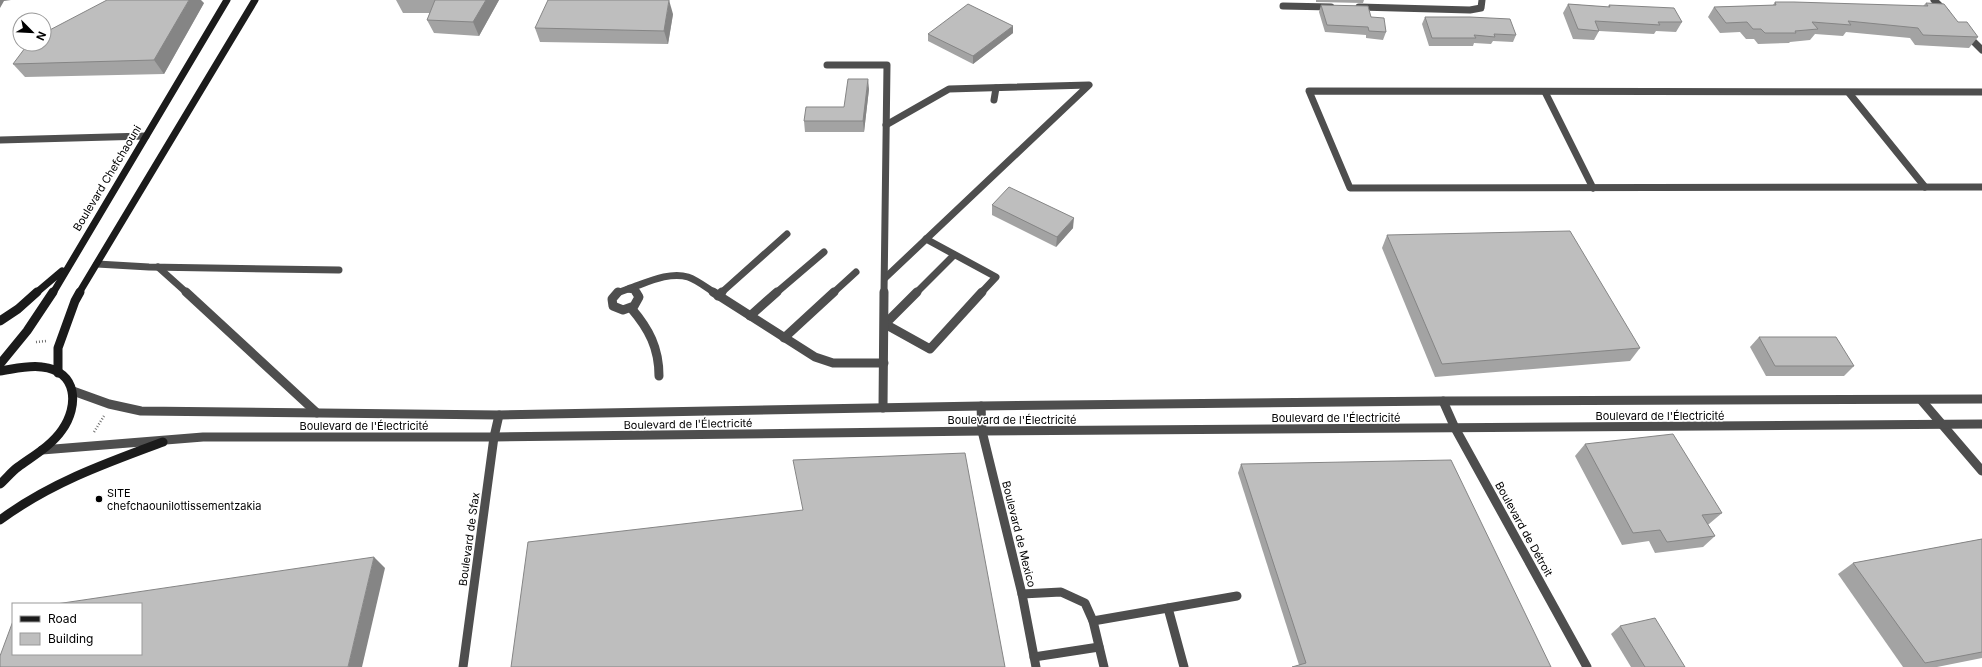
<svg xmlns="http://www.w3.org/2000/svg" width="1982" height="667" viewBox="0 0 1982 667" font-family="Inter,sans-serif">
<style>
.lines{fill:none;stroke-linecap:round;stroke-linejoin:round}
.path{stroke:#707070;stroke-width:2.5;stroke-dasharray:1 2;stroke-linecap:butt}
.lane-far1{stroke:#4e4e4e;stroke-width:7}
.lane{stroke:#4e4e4e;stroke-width:9}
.street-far1{stroke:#4e4e4e;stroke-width:7}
.street{stroke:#4e4e4e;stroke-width:9}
.secondary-far1{stroke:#1b1b1b;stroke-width:7}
.secondary{stroke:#1b1b1b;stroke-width:9}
.wall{fill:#a3a3a3}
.shaded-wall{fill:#858585}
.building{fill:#bebebe;stroke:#858585}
.poi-dot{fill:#000;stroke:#fff;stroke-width:1.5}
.labels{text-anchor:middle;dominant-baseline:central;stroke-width:3;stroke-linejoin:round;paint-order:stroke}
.street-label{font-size:11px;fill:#000;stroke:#fff}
.poi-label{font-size:11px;fill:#000;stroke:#fff;text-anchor:start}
</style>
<rect width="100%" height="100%" fill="#fff"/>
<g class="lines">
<!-- path -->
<g class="path">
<path d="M 36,342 L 47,341"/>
<path d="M 94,432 L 104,416"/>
</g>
<!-- lane-far1 -->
<g class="lane-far1">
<path d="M 827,65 L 887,65 L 884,293"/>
<path d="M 994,100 L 996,88"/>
<path d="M 0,140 L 146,136"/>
<path d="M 926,239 L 996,277 L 981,293"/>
<path d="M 97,264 L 149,267 L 339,270"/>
<path d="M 158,267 L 187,293"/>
<path d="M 885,278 L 1089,85 L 949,89 L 886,125"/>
<path d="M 628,289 C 646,283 669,271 688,277 C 697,280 707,288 715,293"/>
<path d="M 617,293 L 628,289 L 634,290 L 636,293"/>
<path d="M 721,293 L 787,234"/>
<path d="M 776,293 L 824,252"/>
<path d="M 833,293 L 856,272"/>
<path d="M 916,293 L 954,255"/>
</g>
<!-- lane -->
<g class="lane">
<path d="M 186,292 L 317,413"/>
<path d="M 618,292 L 612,299 L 613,306 L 623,310 L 634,306 L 639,297 L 636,292"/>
<path d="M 713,292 L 815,357 L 833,363 L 884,363"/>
<path d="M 917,292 L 885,324 L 930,349 L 982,292"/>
<path d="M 718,296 L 722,292"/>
<path d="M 631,308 C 649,329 659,348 659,376"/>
<path d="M 750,316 L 777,292"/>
<path d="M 784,338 L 834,292"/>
<path d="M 1443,401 L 1455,428 L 1587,667"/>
<path d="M 1922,401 L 1982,471"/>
<path d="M 981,406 L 982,431 L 1022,594 L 1036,667"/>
<path d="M 883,408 L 884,292"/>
<path d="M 1022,594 L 1061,592 L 1085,603 L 1093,621 L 1104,667"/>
<path d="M 1168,608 L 1184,667"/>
<path d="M 1093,621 L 1237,596"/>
<path d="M 1034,657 L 1099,647"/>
<path d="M 463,667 L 494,437 L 499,415"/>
</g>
<!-- street-far1 -->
<g class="street-far1">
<path d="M 1934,0 L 1946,12"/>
<path d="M 1283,6 L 1331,7"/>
<path d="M 1359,7 L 1470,10 L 1481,8 L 1482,0"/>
<path d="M 1967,35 L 1982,50"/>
<path d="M 1545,92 L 1593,188"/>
<path d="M 1982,92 L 1309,91 L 1350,188 L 1982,187"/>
<path d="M 1849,93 L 1925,187"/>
</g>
<!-- street -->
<g class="street">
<path d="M 73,391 L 109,404 L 141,411 L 499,415 L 981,406 L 1443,401 L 1982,399"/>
<path d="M 42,450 L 203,437 L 494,437 L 982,431 L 1982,424"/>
</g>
<!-- secondary-far1 -->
<g class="secondary-far1">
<path d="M 36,293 L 62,271"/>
<path d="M 53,293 L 227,0"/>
<path d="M 79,293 L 255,0"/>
</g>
<!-- secondary -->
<g class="secondary">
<path d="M 0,321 L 18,309 L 37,292"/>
<path d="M 0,364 L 27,331 L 53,292"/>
<path d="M 0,371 C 14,369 28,365 42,367 C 78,371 79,406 62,430 C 51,446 33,456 18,467 C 11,472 6,479 0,484"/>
<path d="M 58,373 L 58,348 L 75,301 L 80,292"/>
<path d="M 0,520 C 50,483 106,463 163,442"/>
</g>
</g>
<!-- wall -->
<g class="wall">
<path d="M 396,0 L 499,0 L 479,36 L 434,33 L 427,20 L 430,13 L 403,13 Z"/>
<path d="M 1316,0 L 1364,0 L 1363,3 L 1316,2 Z"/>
<path d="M 1775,2 L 1923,6 L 1926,3 L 1958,22 L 1978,37 L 1969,48 L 1915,45 L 1910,38 L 1846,32 L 1843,36 L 1815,34 L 1810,40 L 1790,42 L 1789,43 L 1758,44 L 1754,39 L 1746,39 L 1740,32 L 1720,33 L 1708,17 L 1714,7 L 1773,5 Z"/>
<path d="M 204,3 L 164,74 L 25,77 L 13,64 Z"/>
<path d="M 1568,4 L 1608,7 L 1609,5 L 1682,22 L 1676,32 L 1656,31 L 1654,34 L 1599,31 L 1594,40 L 1573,39 L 1563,13 Z"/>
<path d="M 1321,5 L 1371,17 L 1386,32 L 1383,40 L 1366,38 L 1366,35 L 1325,32 L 1319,12 Z"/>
<path d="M 673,14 L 668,44 L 540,42 L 535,28 Z"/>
<path d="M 1425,17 L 1516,35 L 1513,42 L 1493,41 L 1491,44 L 1474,43 L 1473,46 L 1429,46 L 1422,24 Z"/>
<path d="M 1013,26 L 1013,33 L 973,64 L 928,41 L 928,34 Z"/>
<path d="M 869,89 L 864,132 L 805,132 L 804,121 L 844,107 Z"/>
<path d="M 992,205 L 1073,228 L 1056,247 L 992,215 Z"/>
<path d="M 1387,235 L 1640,348 L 1630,361 L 1435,377 L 1382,248 Z"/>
<path d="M 1759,337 L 1854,366 L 1844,376 L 1766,376 L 1750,347 Z"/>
<path d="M 1585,444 L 1722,513 L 1709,524 L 1708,524 L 1715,536 L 1703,547 L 1655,553 L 1649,541 L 1622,545 L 1575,456 Z"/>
<path d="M 1241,464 L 1551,667 L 1299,665 L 1238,473 Z"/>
<path d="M 1982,539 L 1982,658 L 1937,667 L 1903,667 L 1838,574 L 1853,563 Z"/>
<path d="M 1620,626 L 1685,667 L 1631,667 L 1611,634 Z"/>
</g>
<!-- shaded-wall -->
<g class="shaded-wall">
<path d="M 0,0 L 11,0 L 4,1 L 0,8 Z"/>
<path d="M 189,0 L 201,0 L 204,3 L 164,74 L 154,60 Z"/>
<path d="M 486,0 L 499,0 L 479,36 L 473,22 Z"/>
<path d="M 669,0 L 673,14 L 668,44 L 664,31 Z"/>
<path d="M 1013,26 L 1013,33 L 973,64 L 973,56 Z"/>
<path d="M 868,79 L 869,89 L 864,132 L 863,121 Z"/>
<path d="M 1074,218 L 1073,228 L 1056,247 L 1057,237 Z"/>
<path d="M 374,557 L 385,568 L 362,667 L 348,667 Z"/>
</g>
<!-- building -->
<g class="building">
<path d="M 107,0 L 189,0 L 154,60 L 13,64 L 28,44 L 44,44 L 44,33 Z"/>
<path d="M 435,0 L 486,0 L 473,22 L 427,20 Z"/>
<path d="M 548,0 L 669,0 L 664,31 L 535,28 Z"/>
<path d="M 1775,2 L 1794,2 L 1928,6 L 1926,3 L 1944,4 L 1958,22 L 1967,22 L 1978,37 L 1923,35 L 1918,28 L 1848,21 L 1851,25 L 1812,22 L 1818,29 L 1795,31 L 1796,33 L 1765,33 L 1761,29 L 1753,29 L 1747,22 L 1726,23 L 1714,7 L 1776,5 Z"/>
<path d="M 968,4 L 1013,26 L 973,56 L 928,34 Z"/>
<path d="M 1568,4 L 1610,7 L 1609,5 L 1674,8 L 1682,22 L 1658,22 L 1660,25 L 1595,21 L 1599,31 L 1578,29 Z"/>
<path d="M 1321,5 L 1368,6 L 1371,17 L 1384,18 L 1386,32 L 1369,31 L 1368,27 L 1327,25 Z"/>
<path d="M 1425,17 L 1470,17 L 1510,19 L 1516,35 L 1494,34 L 1495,37 L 1474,35 L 1476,38 L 1432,38 Z"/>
<path d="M 848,79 L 868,79 L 863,121 L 804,121 L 806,107 L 844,107 Z"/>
<path d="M 1009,187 L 1074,218 L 1057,237 L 992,205 Z"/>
<path d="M 1570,231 L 1640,348 L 1442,364 L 1387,235 Z"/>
<path d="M 1759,337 L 1836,337 L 1854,366 L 1775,366 Z"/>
<path d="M 1673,434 L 1722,513 L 1702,515 L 1715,536 L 1667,542 L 1660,530 L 1633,533 L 1585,444 Z"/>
<path d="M 965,453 L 1005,667 L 511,667 L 528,542 L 803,510 L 793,460 Z"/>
<path d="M 1451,460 L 1551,667 L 1292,667 L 1306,663 L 1241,464 Z"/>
<path d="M 1982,539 L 1982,652 L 1925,663 L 1853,563 Z"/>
<path d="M 374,557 L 348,667 L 0,667 L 0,656 L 13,621 L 13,654 L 141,654 L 141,604 L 56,604 Z"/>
<path d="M 1655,618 L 1685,667 L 1645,667 L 1620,626 Z"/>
</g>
<!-- markers -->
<circle class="poi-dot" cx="99" cy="499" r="4"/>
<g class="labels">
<!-- street labels -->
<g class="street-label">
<text transform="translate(107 178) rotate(-59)">Boulevard Chefchaouni</text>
<text x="1660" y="416">Boulevard de l'Électricité</text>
<text x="1336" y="418">Boulevard de l'Électricité</text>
<text x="1012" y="420">Boulevard de l'Électricité</text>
<text transform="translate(688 424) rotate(-1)">Boulevard de l'Électricité</text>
<text x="364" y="426">Boulevard de l'Électricité</text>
<text transform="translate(1524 529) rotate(61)">Boulevard de Détroit</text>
<text transform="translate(1019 534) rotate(76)">Boulevard de Mexico</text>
<text transform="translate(469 539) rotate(-82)">Boulevard de Sfax</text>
</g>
<!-- poi labels -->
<g class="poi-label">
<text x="107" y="493">SITE<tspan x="107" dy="13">chefchaounilottissementzakia</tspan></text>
</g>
</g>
<!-- legend -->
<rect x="12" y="603" width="130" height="52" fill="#ffffff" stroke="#999999"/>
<rect x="20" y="616" width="20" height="6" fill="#1b1b1b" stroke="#999999"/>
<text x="48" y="623" font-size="12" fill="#000000">Road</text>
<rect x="20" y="633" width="20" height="12" fill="#bebebe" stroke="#999999"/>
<text x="48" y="643" font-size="12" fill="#000000">Building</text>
<!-- north arrow -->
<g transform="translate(32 32) rotate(114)"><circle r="19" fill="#ffffff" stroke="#999999"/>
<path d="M0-3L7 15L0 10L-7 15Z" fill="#000000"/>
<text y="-6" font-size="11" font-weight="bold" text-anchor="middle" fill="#000000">N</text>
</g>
</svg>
